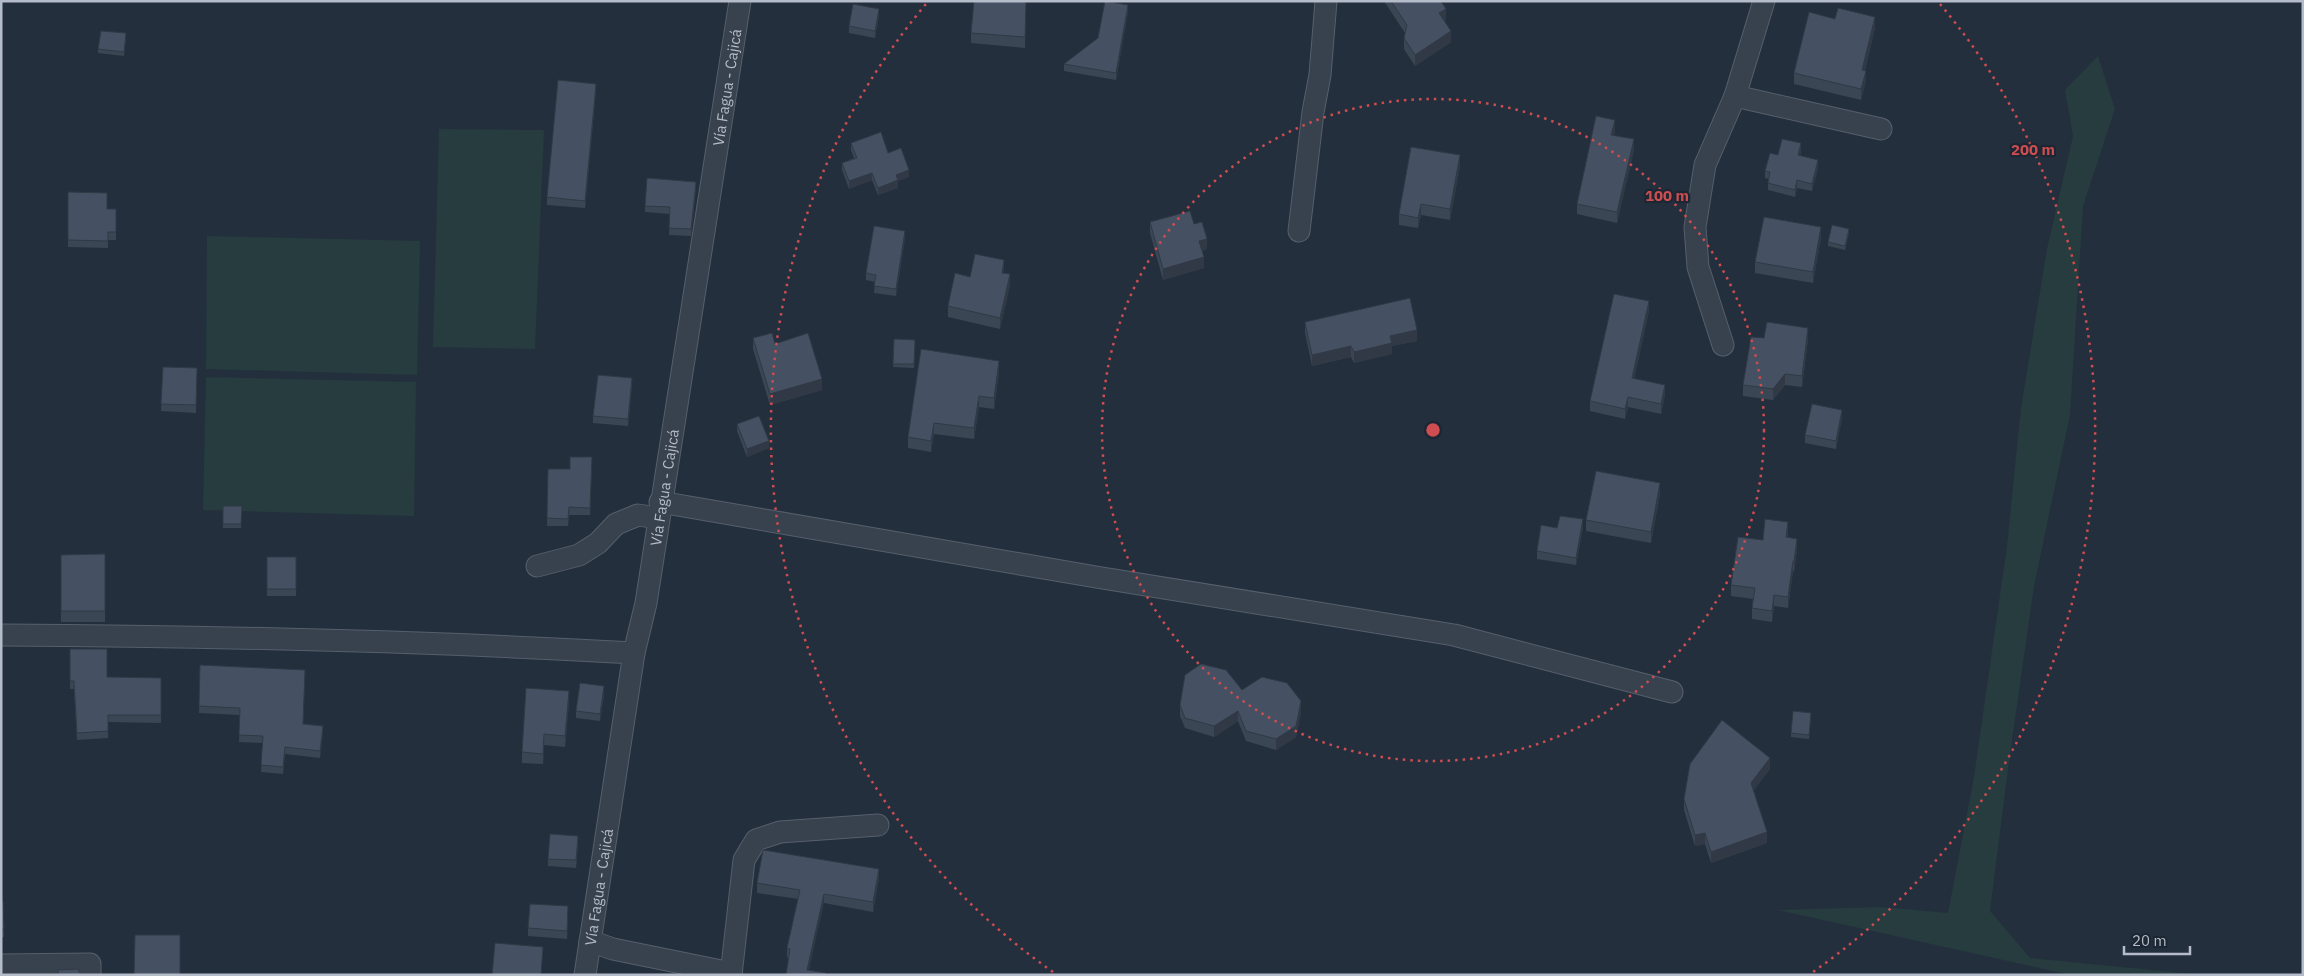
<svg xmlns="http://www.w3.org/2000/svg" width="2304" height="976" viewBox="0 0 2304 976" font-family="'IBM Plex Sans',sans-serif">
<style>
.green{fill:#263c3f}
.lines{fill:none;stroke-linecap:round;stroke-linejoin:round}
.minor-casing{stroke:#565f6c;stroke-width:23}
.minor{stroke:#38414e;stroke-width:21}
.wall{fill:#3b4654}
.shaded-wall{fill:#303945}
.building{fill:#455162;stroke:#303945}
.ring{fill:none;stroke:#ce4d50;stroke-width:2.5;stroke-dasharray:2.5 5}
.labels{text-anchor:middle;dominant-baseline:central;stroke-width:4.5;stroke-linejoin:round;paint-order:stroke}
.street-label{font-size:15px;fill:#b4bcc9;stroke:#1d2633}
.centre{fill:#ce4d50;stroke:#1d2633;stroke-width:2.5}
.ring-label{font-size:15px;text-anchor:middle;font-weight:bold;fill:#ce4d50;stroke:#1d2633;stroke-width:4.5;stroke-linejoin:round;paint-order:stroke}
</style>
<rect width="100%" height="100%" fill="#242f3e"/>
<!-- green -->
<g class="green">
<path d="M 2098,56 L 2115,109 L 2083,206 L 2070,415 L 2034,586 L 2009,761 L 1990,911 L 2030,958 L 2202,975 L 2071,975 L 1778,910 L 1880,907 L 1948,913 L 1974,777 L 2007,546 L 2021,408 L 2047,249 L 2073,136 L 2065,90 Z"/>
<path d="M 439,129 L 544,130 L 535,349 L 433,347 Z"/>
<path d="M 207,236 L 420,241 L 417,375 L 206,369 Z"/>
<path d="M 206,377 L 416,382 L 414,516 L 203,510 Z"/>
</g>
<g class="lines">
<!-- minor casing -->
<g class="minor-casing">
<g id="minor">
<path d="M 1735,96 L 1881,129"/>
<path d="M 1299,231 L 1313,112 L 1320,75 L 1326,1"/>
<path d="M 1723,345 L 1698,267 L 1695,227 L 1705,165 L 1735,96 L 1764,1"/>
<path d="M 660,502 L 1096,577 L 1454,635 L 1672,692"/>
<path d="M 537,566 L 579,555 L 598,543 L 616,524 L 638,515 L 658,518"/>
<path d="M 1,635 C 212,636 424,641 634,653"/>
<path d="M 590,941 L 613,949 L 731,973"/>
<path d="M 1,965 L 90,964 L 90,975"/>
<path id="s1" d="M 585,975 L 634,653 L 646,603 L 740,1"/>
<path d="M 731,975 L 744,860 L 756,840 L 780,832 L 878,825"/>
</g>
</g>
<!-- minor -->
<use href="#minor" class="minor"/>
</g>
<!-- wall -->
<g class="wall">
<path d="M 1026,1 L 1025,48 L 971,43 L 971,33 Z"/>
<path d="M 1384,1 L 1443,1 L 1441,2 L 1446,20 L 1444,21 L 1451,42 L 1415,66 L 1404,49 L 1404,38 L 1405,33 Z"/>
<path d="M 1128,12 L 1116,80 L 1064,71 L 1064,64 L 1098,38 Z"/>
<path d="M 879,16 L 875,38 L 849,33 L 849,26 Z"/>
<path d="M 1875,28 L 1865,70 L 1866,81 L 1861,100 L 1794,84 L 1794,73 Z"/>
<path d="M 126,37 L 124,56 L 98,53 L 98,49 Z"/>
<path d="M 596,91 L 585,208 L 547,205 L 547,197 Z"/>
<path d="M 1615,131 L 1614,135 L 1634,150 L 1617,223 L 1577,214 L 1577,204 Z"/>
<path d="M 851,143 L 888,153 L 909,177 L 898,181 L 898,188 L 878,195 L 872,180 L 849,189 L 842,170 L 842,163 L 854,158 L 851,150 Z"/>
<path d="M 1801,151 L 1800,156 L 1818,168 L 1812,191 L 1797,188 L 1795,197 L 1768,190 L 1768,183 L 1769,179 L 1765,178 L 1765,171 L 1778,155 Z"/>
<path d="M 1460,166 L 1450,220 L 1421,215 L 1418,228 L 1399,225 L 1399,214 Z"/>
<path d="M 696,188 L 691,236 L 669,235 L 670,214 L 645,212 L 645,206 Z"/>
<path d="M 68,192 L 107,209 L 116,209 L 116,240 L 108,240 L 108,248 L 68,247 Z"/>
<path d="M 1150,222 L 1194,224 L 1207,249 L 1202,251 L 1204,268 L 1163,280 L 1150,233 Z"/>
<path d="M 1849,232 L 1845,250 L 1828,246 L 1828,242 Z"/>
<path d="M 905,238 L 896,296 L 874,293 L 875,282 L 866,280 L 866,273 Z"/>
<path d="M 1821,238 L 1813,283 L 1755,273 L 1755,262 Z"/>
<path d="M 1004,271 L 1004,273 L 1010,285 L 1000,329 L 948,317 L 948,306 L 970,277 Z"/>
<path d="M 1649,311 L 1634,379 L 1665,395 L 1661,414 L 1628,407 L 1625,419 L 1590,411 L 1590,401 Z"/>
<path d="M 1305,322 L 1417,341 L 1392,346 L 1392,354 L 1354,363 L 1351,357 L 1312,366 L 1305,333 Z"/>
<path d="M 753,338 L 775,344 L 822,390 L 770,405 L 753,349 Z"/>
<path d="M 1764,338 L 1808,339 L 1802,387 L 1785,385 L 1773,400 L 1743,396 L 1743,385 Z"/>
<path d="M 894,339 L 915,340 L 914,368 L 893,367 Z"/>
<path d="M 163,367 L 197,368 L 196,413 L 161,411 Z"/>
<path d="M 999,372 L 994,409 L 979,407 L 974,439 L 934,434 L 931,452 L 908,448 L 908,437 Z"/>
<path d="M 632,385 L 628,426 L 593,423 L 593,416 Z"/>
<path d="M 1842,418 L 1836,449 L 1805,443 L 1805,435 Z"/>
<path d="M 737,424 L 769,448 L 747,457 L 737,431 Z"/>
<path d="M 592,457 L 590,515 L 569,515 L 568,526 L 547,526 L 548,469 L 570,469 Z"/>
<path d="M 1660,494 L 1651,543 L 1586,531 L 1586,520 Z"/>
<path d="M 223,506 L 242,506 L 241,528 L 223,528 Z"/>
<path d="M 1583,527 L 1576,565 L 1537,559 L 1537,551 L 1557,528 Z"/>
<path d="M 1788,533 L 1788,537 L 1797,549 L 1794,572 L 1793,571 L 1788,608 L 1774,606 L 1772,622 L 1752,619 L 1752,608 L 1753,599 L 1731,596 L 1731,585 L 1763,540 Z"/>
<path d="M 105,554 L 105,622 L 61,622 L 61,555 Z"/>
<rect x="267" y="557" width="29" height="39"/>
<path d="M 70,649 L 107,677 L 161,678 L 161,723 L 108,722 L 108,738 L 77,740 L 74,689 L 70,689 Z"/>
<path d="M 200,665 L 303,724 L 323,733 L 320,758 L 285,754 L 283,774 L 261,772 L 263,743 L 239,742 L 240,715 L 199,713 Z"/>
<path d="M 1242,690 L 1301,712 L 1296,737 L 1276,750 L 1246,741 L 1238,721 L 1214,737 L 1185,728 L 1180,716 L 1180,705 Z"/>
<path d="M 604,694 L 600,721 L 576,718 L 576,711 Z"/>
<path d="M 569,702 L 565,747 L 544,745 L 543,764 L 522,763 L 522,752 Z"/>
<path d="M 1811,716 L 1809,739 L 1791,737 L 1791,733 Z"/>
<path d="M 1770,769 L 1753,791 L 1767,843 L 1711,863 L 1705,844 L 1695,846 L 1684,810 L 1684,799 Z"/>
<path d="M 578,844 L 576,868 L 548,866 L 548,859 Z"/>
<path d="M 879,878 L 873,912 L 824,903 L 786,975 L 789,958 L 787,957 L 787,948 L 798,899 L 757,893 L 757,883 Z"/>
<path d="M 1,901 L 3,901 L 4,937 L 1,937 Z"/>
<path d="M 568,914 L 567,939 L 528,936 L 528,928 Z"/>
</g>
<!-- shaded-wall -->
<g class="shaded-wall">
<path d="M 1128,5 L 1128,12 L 1116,80 L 1116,73 Z"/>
<path d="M 879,9 L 879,16 L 875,38 L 875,31 Z"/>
<path d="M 1446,9 L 1446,20 L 1439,24 L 1439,13 Z"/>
<path d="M 1875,17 L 1875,28 L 1862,81 L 1862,70 Z"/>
<path d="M 1451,31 L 1451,42 L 1415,66 L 1415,55 Z"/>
<path d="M 1866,71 L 1866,81 L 1861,100 L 1861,89 Z"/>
<path d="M 596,84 L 596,91 L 585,208 L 585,201 Z"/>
<path d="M 1615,120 L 1615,131 L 1611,146 L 1611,135 Z"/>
<path d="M 1634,139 L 1634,150 L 1617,223 L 1617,212 Z"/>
<path d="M 1801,143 L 1801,151 L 1798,163 L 1798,155 Z"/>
<path d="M 1460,155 L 1460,166 L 1450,220 L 1450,209 Z"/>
<path d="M 1818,160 L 1818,168 L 1812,191 L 1812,184 Z"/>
<path d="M 909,170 L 909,177 L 898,181 L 898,188 L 878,195 L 878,188 L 896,175 Z"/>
<path d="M 872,173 L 872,180 L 849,189 L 849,181 Z"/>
<path d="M 1797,180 L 1797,188 L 1795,197 L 1795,190 Z"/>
<path d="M 696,182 L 696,188 L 691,236 L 691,229 Z"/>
<path d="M 1421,204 L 1421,215 L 1418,228 L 1418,218 Z"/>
<path d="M 1821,227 L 1821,238 L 1813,283 L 1813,272 Z"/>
<path d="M 905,231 L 905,238 L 896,296 L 896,289 Z"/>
<path d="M 1207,239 L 1207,249 L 1199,252 L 1199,241 Z"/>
<path d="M 1204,257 L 1204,268 L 1163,280 L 1163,269 Z"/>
<path d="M 1004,260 L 1004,271 L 1002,283 L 1002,273 Z"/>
<path d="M 1010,274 L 1010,285 L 1000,329 L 1000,318 Z"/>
<path d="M 1649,301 L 1649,311 L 1632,388 L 1632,378 Z"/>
<path d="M 1808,328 L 1808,339 L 1802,387 L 1802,376 Z"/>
<path d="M 1417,330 L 1417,341 L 1392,346 L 1392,354 L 1354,363 L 1354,352 L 1390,336 Z"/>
<path d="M 1351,346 L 1351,357 L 1312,366 L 1312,355 Z"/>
<path d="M 999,361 L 999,372 L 994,409 L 994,398 Z"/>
<path d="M 1785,374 L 1785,385 L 1773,400 L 1773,389 Z"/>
<path d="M 632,378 L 632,385 L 628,426 L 628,419 Z"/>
<path d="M 822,379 L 822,390 L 770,405 L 770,394 Z"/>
<path d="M 1665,385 L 1665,395 L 1661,414 L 1661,404 Z"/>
<path d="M 979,396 L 979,407 L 974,439 L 974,428 Z"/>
<path d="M 1628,397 L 1628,407 L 1625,419 L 1625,409 Z"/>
<path d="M 1842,410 L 1842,418 L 1836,449 L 1836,441 Z"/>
<path d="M 934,423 L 934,434 L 931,452 L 931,441 Z"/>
<path d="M 769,441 L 769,448 L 747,457 L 747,449 Z"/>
<path d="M 1660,483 L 1660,494 L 1651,543 L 1651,532 Z"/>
<path d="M 1583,519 L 1583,527 L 1576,565 L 1576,558 Z"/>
<path d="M 1788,522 L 1788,533 L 1786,548 L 1786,537 Z"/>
<path d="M 1797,539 L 1797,549 L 1794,572 L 1794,561 Z"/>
<path d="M 1793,561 L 1793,571 L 1788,608 L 1788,597 Z"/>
<path d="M 1774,595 L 1774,606 L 1772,622 L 1772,611 Z"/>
<path d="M 604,686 L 604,694 L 600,721 L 600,714 Z"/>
<path d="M 569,691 L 569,702 L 565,747 L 565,736 Z"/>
<path d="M 1301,701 L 1301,712 L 1296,737 L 1276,750 L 1276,739 Z"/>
<path d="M 1238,711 L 1238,721 L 1214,737 L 1214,726 Z"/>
<path d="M 323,726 L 323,733 L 320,758 L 320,751 Z"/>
<path d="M 1770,758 L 1770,769 L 1751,794 L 1751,783 Z"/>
<path d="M 1767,832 L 1767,843 L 1711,863 L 1711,852 Z"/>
<path d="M 1705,833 L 1705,844 L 1695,846 L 1695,835 Z"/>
<path d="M 879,869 L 879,878 L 873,912 L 873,902 Z"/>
<path d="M 824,894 L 824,903 L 808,975 L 807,970 Z"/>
</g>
<!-- building -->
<g class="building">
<path d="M 974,1 L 1026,1 L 1025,37 L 971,33 Z"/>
<path d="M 1105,1 L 1128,5 L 1116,73 L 1064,64 L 1098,38 Z"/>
<path d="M 1391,1 L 1441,1 L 1446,9 L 1439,13 L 1451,31 L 1415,55 L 1404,38 L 1407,25 Z"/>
<path d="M 853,4 L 879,9 L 875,31 L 849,26 Z"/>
<path d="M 1838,8 L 1875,17 L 1862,70 L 1866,71 L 1861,89 L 1794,73 L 1809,12 L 1835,19 Z"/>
<path d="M 101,31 L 126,33 L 124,52 L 98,49 Z"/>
<path d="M 558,80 L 596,84 L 585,201 L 547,197 Z"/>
<path d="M 1596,116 L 1615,120 L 1611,135 L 1634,139 L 1617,212 L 1577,204 Z"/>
<path d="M 881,132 L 888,153 L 901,148 L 909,170 L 896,175 L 898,180 L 878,188 L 872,173 L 849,181 L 842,163 L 857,158 L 851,143 Z"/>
<path d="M 1782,139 L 1801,143 L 1798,155 L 1818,160 L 1812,184 L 1797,180 L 1795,190 L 1768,183 L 1770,172 L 1765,171 L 1770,153 L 1778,155 Z"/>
<path d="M 1411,147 L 1460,155 L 1450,209 L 1421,204 L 1418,218 L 1399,214 Z"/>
<path d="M 647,178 L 696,182 L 691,229 L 669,228 L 670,207 L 645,206 Z"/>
<path d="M 68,192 L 107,193 L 107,209 L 116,209 L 116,232 L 108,232 L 108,241 L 68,240 Z"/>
<path d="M 1190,211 L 1194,224 L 1202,222 L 1207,239 L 1199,241 L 1204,257 L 1163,269 L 1150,222 Z"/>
<path d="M 1764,217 L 1821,227 L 1813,272 L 1755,262 Z"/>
<path d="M 1832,225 L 1849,229 L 1845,246 L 1828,242 Z"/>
<path d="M 874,226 L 905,231 L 896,289 L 874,286 L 876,275 L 866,273 Z"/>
<path d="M 975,254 L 1004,260 L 1002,273 L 1010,274 L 1000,318 L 948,306 L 955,273 L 970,277 Z"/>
<path d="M 1614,294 L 1649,301 L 1632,378 L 1665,385 L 1661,404 L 1628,397 L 1625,409 L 1590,401 Z"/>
<path d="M 1410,298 L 1417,330 L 1390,336 L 1392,343 L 1354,352 L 1351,346 L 1312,355 L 1305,322 Z"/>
<path d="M 1767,322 L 1808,328 L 1802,376 L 1785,374 L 1773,389 L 1743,385 L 1751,337 L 1764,338 Z"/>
<path d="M 772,333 L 775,344 L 808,333 L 822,379 L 770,394 L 753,338 Z"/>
<path d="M 894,339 L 915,340 L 914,364 L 893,364 Z"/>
<path d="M 921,349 L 999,361 L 994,398 L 979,396 L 974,428 L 934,423 L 931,441 L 908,437 Z"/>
<path d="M 163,367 L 197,368 L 196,405 L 161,404 Z"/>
<path d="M 598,375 L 632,378 L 628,419 L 593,416 Z"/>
<path d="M 1812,404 L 1842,410 L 1836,441 L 1805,435 Z"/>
<path d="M 759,416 L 769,441 L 747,449 L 737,424 Z"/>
<path d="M 570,457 L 592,457 L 590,508 L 569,507 L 568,519 L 547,518 L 548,469 L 570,469 Z"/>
<path d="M 1596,471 L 1660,483 L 1651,532 L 1586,520 Z"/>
<path d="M 223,506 L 242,506 L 241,524 L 223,524 Z"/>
<path d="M 1560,516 L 1583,519 L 1576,558 L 1537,551 L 1541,525 L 1557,528 Z"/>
<path d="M 1765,519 L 1788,522 L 1786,537 L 1797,539 L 1794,561 L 1793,561 L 1788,597 L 1774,595 L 1772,611 L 1752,608 L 1755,588 L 1731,585 L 1738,537 L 1763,540 Z"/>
<path d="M 105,554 L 105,611 L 61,611 L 61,555 Z"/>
<rect x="267" y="557" width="29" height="32"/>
<path d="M 70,649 L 107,649 L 107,677 L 161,678 L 161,715 L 108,715 L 108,731 L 77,733 L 74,681 L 70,681 Z"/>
<path d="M 1201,664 L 1226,670 L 1242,690 L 1262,677 L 1287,683 L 1301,701 L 1296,726 L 1276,739 L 1246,731 L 1238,711 L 1214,726 L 1185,718 L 1180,705 L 1185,675 Z"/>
<path d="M 200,665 L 305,670 L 303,724 L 323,726 L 320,751 L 285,747 L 283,767 L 261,765 L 263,736 L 239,735 L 240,708 L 199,706 Z"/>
<path d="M 580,683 L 604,686 L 600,714 L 576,711 Z"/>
<path d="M 526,688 L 569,691 L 565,736 L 544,734 L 543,754 L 522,752 Z"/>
<path d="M 1793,711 L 1811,713 L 1809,735 L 1791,733 Z"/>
<path d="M 1722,720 L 1770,758 L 1751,783 L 1767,832 L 1711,852 L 1705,833 L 1695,835 L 1684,799 L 1690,764 Z"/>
<path d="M 550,834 L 578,836 L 576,860 L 548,859 Z"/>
<path d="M 763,850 L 879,869 L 873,902 L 824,894 L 807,970 L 826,973 L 825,975 L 786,975 L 790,949 L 787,948 L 800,890 L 757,883 Z"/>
<path d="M 1,901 L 3,901 L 4,929 L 1,929 Z"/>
<path d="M 530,904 L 568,906 L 567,931 L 528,928 Z"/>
<path d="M 135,935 L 180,935 L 180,975 L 134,975 Z"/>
<path d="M 495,943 L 543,947 L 541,975 L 492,975 Z"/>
<path d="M 78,969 L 81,975 L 58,975 L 58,970 Z"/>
</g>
<!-- distance rings -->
<g class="ring">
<circle cx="1433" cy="430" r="331"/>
<path d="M1053 972A662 662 0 0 1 926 4M1940 4A662 662 0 0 1 1813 972"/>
</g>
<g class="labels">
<!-- street labels -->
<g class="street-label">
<text stroke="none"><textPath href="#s1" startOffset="899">Vía Fagua - Cajicá</textPath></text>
<text stroke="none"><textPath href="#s1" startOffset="494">Vía Fagua - Cajicá</textPath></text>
<text stroke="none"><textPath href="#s1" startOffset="89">Vía Fagua - Cajicá</textPath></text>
</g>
</g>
<circle cx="1433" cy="430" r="8" class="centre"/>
<g class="ring-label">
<text x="2033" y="155">200 m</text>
<text x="1667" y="201">100 m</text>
</g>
<!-- border -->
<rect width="2304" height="976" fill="none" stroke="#b4bcc9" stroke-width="5"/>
<!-- scale -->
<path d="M2124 946v8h66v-8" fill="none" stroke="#b4bcc9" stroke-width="2.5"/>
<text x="2132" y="946" font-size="15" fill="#b4bcc9" stroke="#1d2633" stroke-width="4" paint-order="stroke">20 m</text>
</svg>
